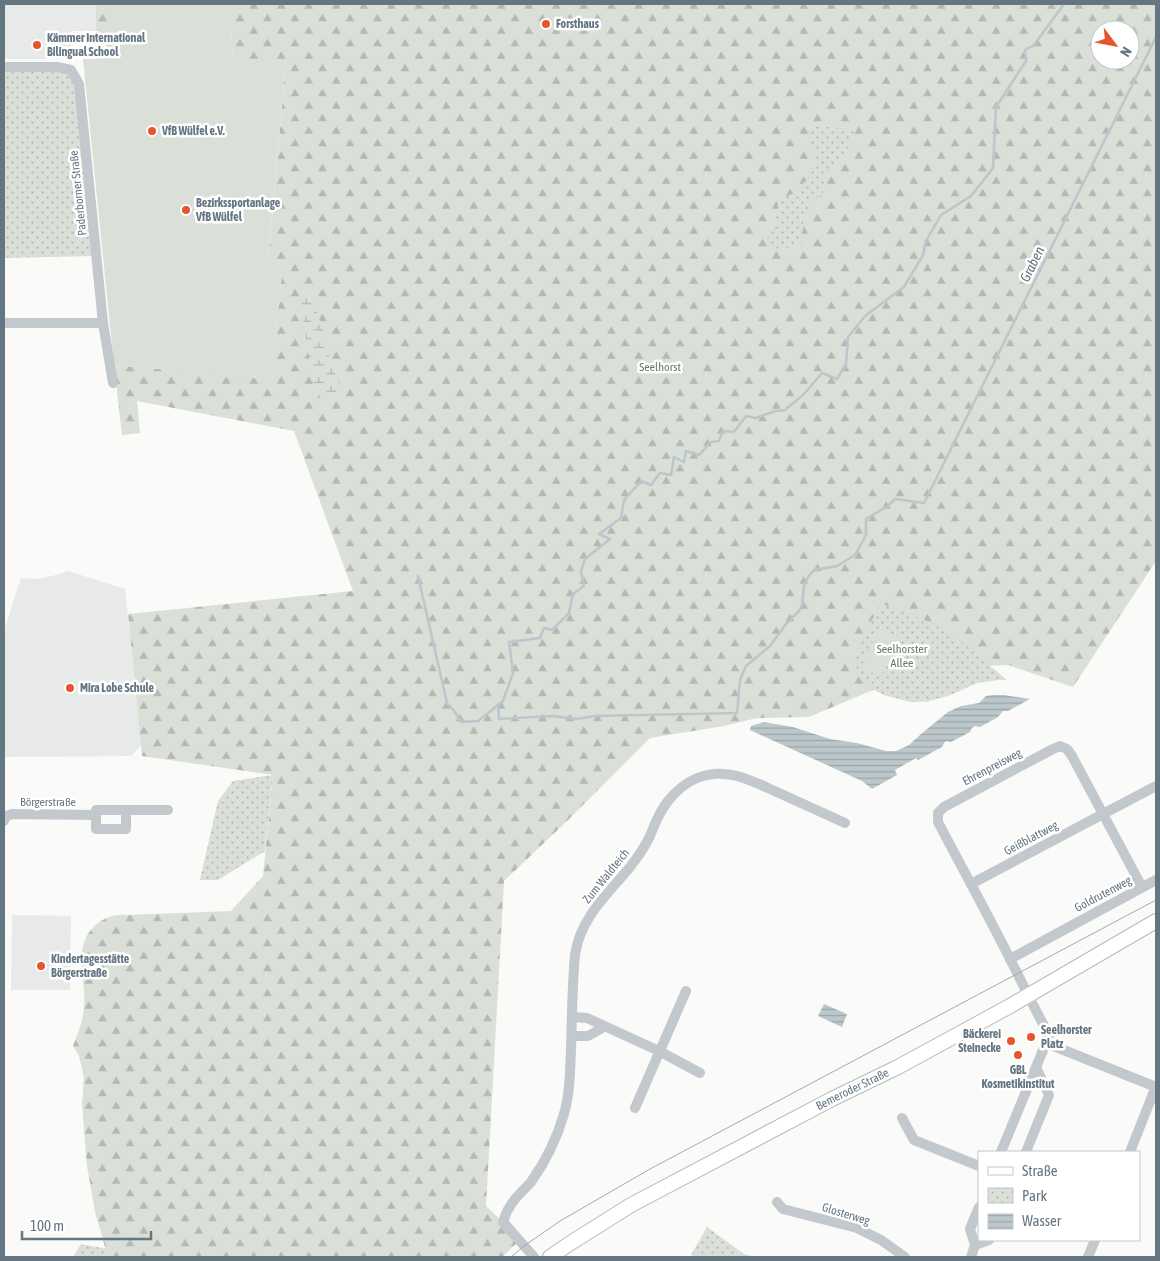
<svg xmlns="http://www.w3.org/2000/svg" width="1160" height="1261" viewBox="0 0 1160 1261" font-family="'Asap Condensed',sans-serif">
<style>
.built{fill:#e8e9e9}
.forest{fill:url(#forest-firs);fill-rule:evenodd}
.wetland{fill:url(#wetland-marsh)}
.park{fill:url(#park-dots)}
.pitch{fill:#dadfd7}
.water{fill:url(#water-rules)}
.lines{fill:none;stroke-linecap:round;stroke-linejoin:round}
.stream{stroke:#bbc7cb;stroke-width:2.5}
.secondary-casing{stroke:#b3babf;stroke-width:16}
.street{stroke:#c3c8cc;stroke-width:10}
.secondary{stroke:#fff;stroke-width:14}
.tram{stroke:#a2aab0;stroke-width:1}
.poi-dot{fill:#e4572e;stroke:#fff;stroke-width:2}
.labels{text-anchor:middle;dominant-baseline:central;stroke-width:5;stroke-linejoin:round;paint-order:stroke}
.poi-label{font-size:12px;font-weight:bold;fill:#657683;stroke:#fff;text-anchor:start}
.street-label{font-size:12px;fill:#657683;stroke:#fff}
.park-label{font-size:12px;fill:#687a64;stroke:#fff}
.water-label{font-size:14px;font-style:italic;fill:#60757c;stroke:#fff}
</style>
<defs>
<pattern id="forest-firs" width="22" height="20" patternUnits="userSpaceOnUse" patternTransform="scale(1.25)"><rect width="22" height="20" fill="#dadfd7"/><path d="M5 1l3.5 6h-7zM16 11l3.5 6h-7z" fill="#b4b9b4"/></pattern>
<pattern id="wetland-marsh" width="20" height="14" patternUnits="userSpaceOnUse" patternTransform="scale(1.25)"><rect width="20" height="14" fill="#dadfd7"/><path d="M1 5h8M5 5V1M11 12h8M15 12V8" fill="none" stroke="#b4b9b4"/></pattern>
<pattern id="park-dots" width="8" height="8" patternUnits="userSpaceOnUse" patternTransform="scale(1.25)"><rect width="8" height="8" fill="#dadfd7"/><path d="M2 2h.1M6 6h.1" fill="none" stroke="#b4b9b4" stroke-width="1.8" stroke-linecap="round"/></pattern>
<pattern id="water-rules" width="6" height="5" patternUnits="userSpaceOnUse" patternTransform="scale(1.25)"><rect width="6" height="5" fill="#bbc7cb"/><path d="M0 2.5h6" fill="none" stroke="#9ca6aa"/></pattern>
</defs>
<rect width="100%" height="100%" fill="#fafaf8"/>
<!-- built -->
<g class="built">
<path d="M 4,4 L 96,4 L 96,31 L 71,31 L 71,59 L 4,59 Z"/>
<path d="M 68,571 L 125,589 L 141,745 L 131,756 L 4,757 L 4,631 L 21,578 L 39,579 L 56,575 Z"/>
<path d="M 12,915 L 71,916 L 70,990 L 11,990 Z"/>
</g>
<!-- forest -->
<g class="forest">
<path d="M 96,4 L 107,4 L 107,46 L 96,31 Z"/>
<path d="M 229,4 L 1156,4 L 1156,561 L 1073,687 L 1008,665 L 982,666 L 928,702 L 903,699 L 873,690 L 809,717 L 757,718 L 724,726 L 650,738 L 567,821 L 504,881 L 486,1206 L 503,1222 L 519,1241 L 502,1257 L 108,1257 L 95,1212 L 87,1166 L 82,1104 L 84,1077 L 79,1056 L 73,1046 C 78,1033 83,1021 84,1008 C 87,978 69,942 101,921 C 109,916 116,914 126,915 L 231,911 L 263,876 L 273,775 L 142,756 L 128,614 L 353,591 L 294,431 L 137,401 L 140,433 L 122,435 L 114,365 L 271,379 L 283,263 L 268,262 L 286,60 L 233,59 ZM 1100,30 L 1130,30 L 1130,60 L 1100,60 Z"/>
</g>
<!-- wetland -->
<path class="wetland" d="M 304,295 L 312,298 L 326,338 L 330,364 L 340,383 L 339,393 L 328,400 L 316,398 L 312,377 L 300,299 Z"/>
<!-- park -->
<g class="park">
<path d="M 4,72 L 59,72 L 69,74 L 76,85 L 94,256 L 4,258 Z"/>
<path d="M 810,126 L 844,128 L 855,132 L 848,148 L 839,158 L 826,178 L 828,186 L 819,197 L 809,200 L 804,212 L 802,245 L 774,250 L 766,243 L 769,233 L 780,226 L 775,216 L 779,200 L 792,194 L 807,180 L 816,161 L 811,147 Z"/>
<path d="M 880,603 L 945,628 L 1007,680 L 998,680 L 977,683 L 951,695 L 933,700 L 919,702 L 910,702 L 884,695 L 865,685 L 853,660 Z"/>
<path d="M 273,775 L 265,851 L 218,880 L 200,880 L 218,801 L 233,781 Z"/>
<path d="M 707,1227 L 744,1254 L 755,1257 L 695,1257 L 691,1255 Z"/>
<path d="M 81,1244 L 107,1249 L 108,1257 L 73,1257 Z"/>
</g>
<!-- pitch -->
<g class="pitch">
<path d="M 107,4 L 229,4 L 233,59 L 286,59 L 268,261 L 283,263 L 271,380 L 114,365 L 83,59 L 95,59 L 96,53 L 107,52 Z"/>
<path d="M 879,628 L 899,637 L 881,677 L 861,667 Z"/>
</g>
<!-- water -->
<g class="water">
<path d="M 993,695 L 1004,695 L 1030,699 L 1008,711 L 1003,711 L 998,717 L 980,727 L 975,726 L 972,728 L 970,732 L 951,742 L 946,741 L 944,743 L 942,747 L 918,760 L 916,758 L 895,770 L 897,775 L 872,789 L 862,781 L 750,730 L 751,726 L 764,722 L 775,724 L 793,727 L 830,739 L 857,743 L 886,751 L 896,751 L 909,745 L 921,734 L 948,712 L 961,706 L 979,703 L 986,696 Z"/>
<path d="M 824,1004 L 847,1014 L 842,1027 L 818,1016 Z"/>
</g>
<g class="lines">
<!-- stream -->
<g class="stream">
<path d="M 418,576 L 447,703 L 455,712 L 461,722 L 478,721 L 503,701 L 513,673 L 509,642 L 540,638 L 544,628 L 552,630 L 569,613 L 573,594 L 584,586 L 581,571 L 585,559 L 610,539 L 599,534 L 621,518 L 624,500 L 641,481 L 651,485 L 660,473 L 671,475 L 674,457 L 684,462 L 686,451 L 699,455 L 711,442 L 719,441 L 723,431 L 734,432 L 746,416 L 756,418 L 775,411 L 785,410 L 804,394 L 822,373 L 837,379 L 846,364 L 848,337 L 865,316 L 904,287 L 923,255 L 926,241 L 941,215 L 971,196 L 993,168 L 996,107 L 1026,61 L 1025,50 L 1034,45 L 1064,4"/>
<path d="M 498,705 L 499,719 L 553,716 L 576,719 L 595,716 L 737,713 L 740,680 L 746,666 L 770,646 L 786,624 L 799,611 L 802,605 L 804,586 L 808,577 L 814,570 L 837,566 L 855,555 L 866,535 L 866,519 L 888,506 L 895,499 L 924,503 L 1156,37"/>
</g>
<!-- secondary casing -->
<g class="secondary-casing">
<g id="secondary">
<path id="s1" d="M 550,1257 L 569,1244 L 631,1205 L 832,1099 L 898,1067 L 1010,1006 L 1156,921"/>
</g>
</g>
<!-- street -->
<g class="street">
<path d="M 4,67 L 57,67 L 71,70 L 79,84 L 103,323 L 113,383"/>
<path d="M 4,323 L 103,323"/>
<rect x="96" y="810" width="30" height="19"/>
<path d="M 126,810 L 168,810"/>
<path d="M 4,821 L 6,816 L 12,814 L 96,815"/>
<path d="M 971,884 L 1103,814 L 1156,786"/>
<path d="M 1010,959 L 1156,880"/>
<path d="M 572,1017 L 587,1018 L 659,1051 L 700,1073"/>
<path d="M 572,1036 L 588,1036 L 604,1027"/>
<path d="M 1046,1043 L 1156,1087"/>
<path d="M 635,1108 L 686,991"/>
<path d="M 902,1118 L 914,1140 L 979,1166"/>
<path d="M 1001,1152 L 1046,1043 L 1049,1035 C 1035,1010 1023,984 1010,959 C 987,913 962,868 938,822 L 938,813 L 944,807 L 1053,749 L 1060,746 L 1067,749 L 1072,756 L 1142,887"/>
<path d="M 1026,1152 L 1049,1095 L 1036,1067"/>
<path d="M 1130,1152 L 1156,1086"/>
<path d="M 777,1202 L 783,1209 L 857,1228 L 881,1240 L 905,1257"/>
<path d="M 975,1245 L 989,1240"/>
<path d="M 534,1257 L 503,1222 C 505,1217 506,1212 509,1208 C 514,1198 524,1190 531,1182 C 546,1161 557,1138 564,1114 C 570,1093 570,1071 571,1050 C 572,1019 572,987 575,955 C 580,918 608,894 630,867 C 637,858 644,848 649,838 C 654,826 659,812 668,801 C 676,791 685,783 697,778 C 727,766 752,781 779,793 C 801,803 823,813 845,823"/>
<path d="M 971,1257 L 975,1245 L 970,1229 L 979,1207"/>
<path d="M 1088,1257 L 1095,1240"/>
</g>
<!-- secondary -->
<use href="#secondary" class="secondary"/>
<!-- tram -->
<path class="tram" d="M 511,1257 L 524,1246 L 560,1221 L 650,1169 L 1156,900"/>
</g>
<!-- markers -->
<g class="poi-dot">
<circle cx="546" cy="24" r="5"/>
<circle cx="37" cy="45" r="5"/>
<circle cx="152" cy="131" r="5"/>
<circle cx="186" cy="210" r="5"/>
<circle cx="70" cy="688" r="5"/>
<circle cx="41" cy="966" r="5"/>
<circle cx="1031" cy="1037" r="5"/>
<circle cx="1011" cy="1041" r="5"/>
<circle cx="1018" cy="1055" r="5"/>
</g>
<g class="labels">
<!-- poi labels -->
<g class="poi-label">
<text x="556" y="24">Forsthaus</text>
<text x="47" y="38">Kämmer International<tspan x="47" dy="14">Bilingual School</tspan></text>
<text x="162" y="131">VfB Wülfel e.V.</text>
<text x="196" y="203">Bezirkssportanlage<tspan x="196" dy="14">VfB Wülfel</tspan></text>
<text x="80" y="688">Mira Lobe Schule</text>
<text x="51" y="959">Kindertagesstätte<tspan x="51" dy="14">Börgerstraße</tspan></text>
<text x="1041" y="1030">Seelhorster<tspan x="1041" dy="14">Platz</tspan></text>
<text x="1001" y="1034" text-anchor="end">Bäckerei<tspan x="1001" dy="14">Steinecke</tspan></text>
<text x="1018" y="1070" text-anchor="middle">GBL<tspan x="1018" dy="14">Kosmetikinstitut</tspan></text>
</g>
<!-- street labels -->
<g class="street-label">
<text transform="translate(78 193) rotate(-96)">Paderborner Straße</text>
<text transform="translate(992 767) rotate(-28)">Ehrenpreisweg</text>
<text x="48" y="802">Börgerstraße</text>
<text transform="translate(1031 838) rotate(-28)">Geißblattweg</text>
<text transform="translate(606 876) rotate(-51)">Zum Waldteich</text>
<text transform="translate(1103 894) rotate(-28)">Goldrutenweg</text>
<text stroke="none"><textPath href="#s1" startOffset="346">Bemeroder Straße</textPath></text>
<text transform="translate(846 1214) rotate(17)">Glosterweg</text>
</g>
<!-- park labels -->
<g class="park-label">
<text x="660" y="367">Seelhorst</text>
<text x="902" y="649">Seelhorster<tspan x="902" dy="14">Allee</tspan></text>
</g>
<!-- water labels -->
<g class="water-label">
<text transform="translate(1032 264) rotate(-64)">Graben</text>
</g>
</g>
<!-- border -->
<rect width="1160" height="1261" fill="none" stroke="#657683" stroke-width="10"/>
<!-- legend -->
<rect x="978" y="1151" width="162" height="90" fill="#ffffff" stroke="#c1c8cd"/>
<rect x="988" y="1167" width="25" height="8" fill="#ffffff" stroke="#c1c8cd"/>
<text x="1022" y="1176" font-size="15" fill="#657683">Straße</text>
<rect x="988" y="1188" width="25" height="15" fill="url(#park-dots)" stroke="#c1c8cd"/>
<text x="1022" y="1201" font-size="15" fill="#657683">Park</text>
<rect x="988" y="1214" width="25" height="15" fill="url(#water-rules)" stroke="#c1c8cd"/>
<text x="1022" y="1226" font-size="15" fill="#657683">Wasser</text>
<!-- north arrow -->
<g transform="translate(1115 45) rotate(122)"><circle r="24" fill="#ffffff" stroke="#c1c8cd"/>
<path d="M0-4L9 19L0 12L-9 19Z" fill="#e4572e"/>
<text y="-8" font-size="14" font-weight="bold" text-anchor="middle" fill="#657683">N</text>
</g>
<!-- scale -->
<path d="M22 1231v8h129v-8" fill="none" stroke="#657683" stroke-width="2.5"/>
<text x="30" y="1231" font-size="15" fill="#657683" stroke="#ffffff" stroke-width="4" paint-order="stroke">100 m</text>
</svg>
